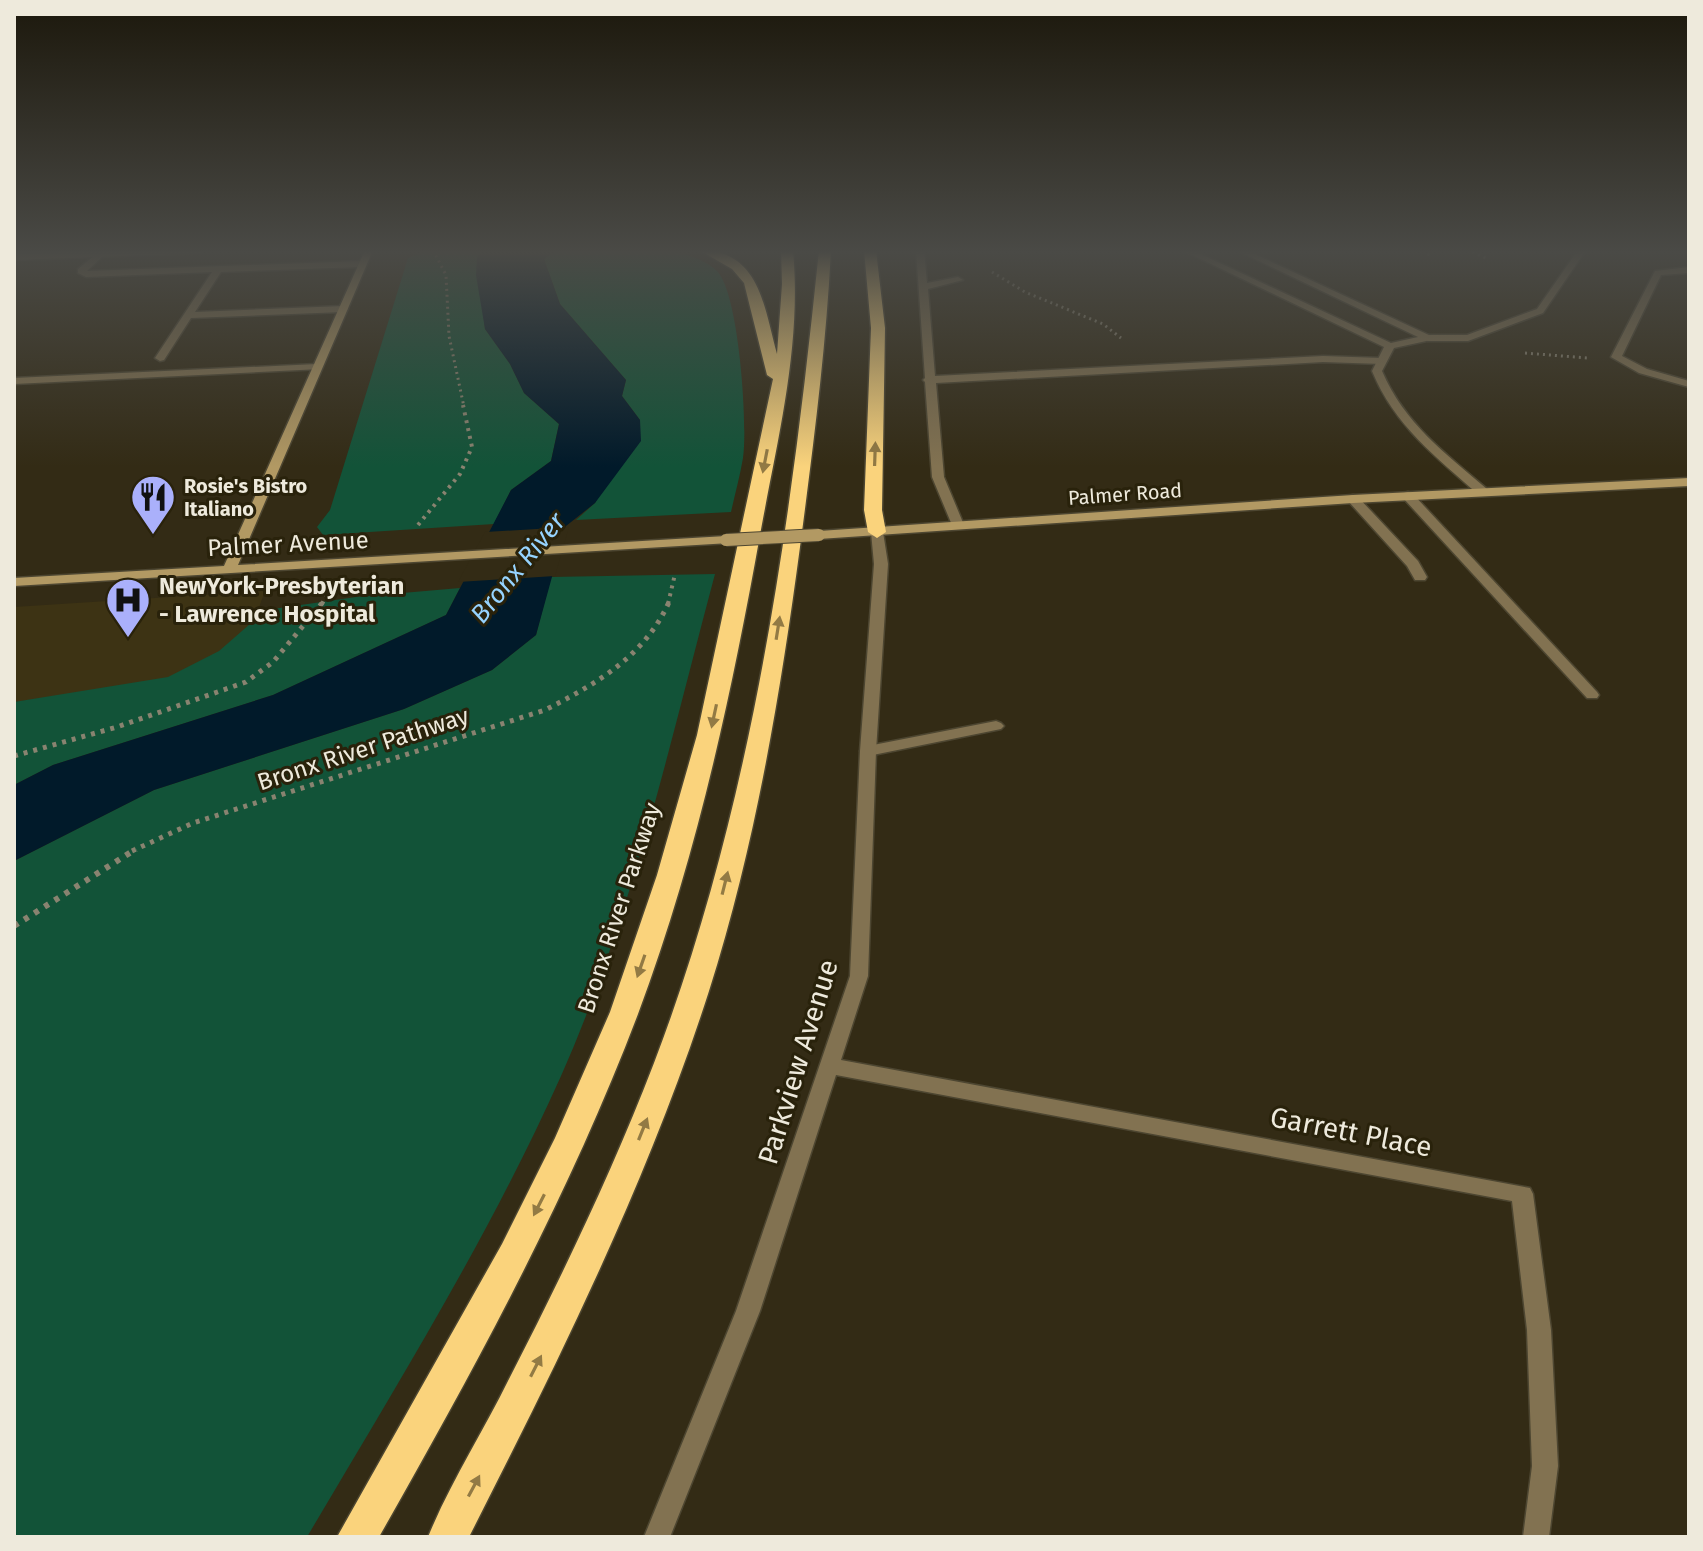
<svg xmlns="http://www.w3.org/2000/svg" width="1703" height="1551" viewBox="0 0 1703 1551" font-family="'Fira Sans',sans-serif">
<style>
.built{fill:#3d3314}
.green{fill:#125338}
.water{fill:#011a2a}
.pier{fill:#332b15}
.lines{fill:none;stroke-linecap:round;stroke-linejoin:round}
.lane-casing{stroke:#4d4631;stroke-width:3}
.street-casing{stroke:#4d4631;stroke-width:3}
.secondary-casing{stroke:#4d4631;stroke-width:3}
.highway-casing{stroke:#4d4631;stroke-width:3}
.path-far3{stroke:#898370;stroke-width:3;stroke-dasharray:2 4;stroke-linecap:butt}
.path-far2{stroke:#898370;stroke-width:4;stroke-dasharray:3 5;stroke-linecap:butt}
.path-far1{stroke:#898370;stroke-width:5;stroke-dasharray:4 6;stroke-linecap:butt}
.path{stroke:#898370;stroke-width:6;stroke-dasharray:5 7;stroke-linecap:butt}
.lane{fill:#827251;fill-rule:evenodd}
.street{fill:#827251;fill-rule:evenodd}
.secondary{fill:#b29963;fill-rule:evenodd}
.highway{fill:#fad37c;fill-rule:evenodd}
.secondary-bridge-casing{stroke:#4d4631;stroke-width:14;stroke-linecap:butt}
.secondary-bridge{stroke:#b29963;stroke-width:12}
.oneway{fill:#927a44}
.labels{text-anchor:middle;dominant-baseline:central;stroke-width:6;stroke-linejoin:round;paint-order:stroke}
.far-poi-label{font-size:20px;font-weight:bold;fill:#eeeadc;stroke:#29220b;text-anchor:start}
.far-street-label{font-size:20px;fill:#eeeadc;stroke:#29220b}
.street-label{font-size:24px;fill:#eeeadc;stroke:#29220b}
.poi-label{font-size:24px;font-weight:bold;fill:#eeeadc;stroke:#29220b;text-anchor:start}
.water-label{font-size:26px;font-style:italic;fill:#96d3fe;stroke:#29220b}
.near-street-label{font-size:28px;fill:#eeeadc;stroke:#29220b}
</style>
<rect width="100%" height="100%" fill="#332b15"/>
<!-- built -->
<path class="built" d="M 265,591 L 254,621 L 231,656 L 187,678 L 14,702 L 14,607 Z"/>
<!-- green -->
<g class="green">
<path d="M 429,250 L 483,250 L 477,257 L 485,329 L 510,364 L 524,393 L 559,424 L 551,461 L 511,490 L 494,524 L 323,535 L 317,527 L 330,510 L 408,258 Z"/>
<path d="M 556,250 C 600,250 684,239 717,271 C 739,293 748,425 743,458 C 740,476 735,494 731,512 L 576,520 L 595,503 L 640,420 L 622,396 L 626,380 L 560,304 L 544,259 Z"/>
<path d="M 715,574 C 670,742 632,916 561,1076 C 489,1237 396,1386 307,1537 L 14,1537 L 14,861 L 154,790 L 404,709 L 492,670 L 536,635 L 551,577 Z"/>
<path d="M 460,588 L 446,615 L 273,695 L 53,765 L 14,785 L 14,702 L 168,677 L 219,651 L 266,610 L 356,597 Z"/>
</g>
<!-- water -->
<path class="water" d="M 483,250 L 556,250 L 544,259 L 560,304 L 626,380 L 622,396 L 640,420 L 641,441 L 595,503 L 566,526 L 536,635 L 492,670 L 404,709 L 154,790 L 14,861 L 14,785 L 53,765 L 273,695 L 446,615 L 511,490 L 551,461 L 559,424 L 524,393 L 510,364 L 485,329 L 476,275 L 477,257 Z"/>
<!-- pier -->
<path class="pier" d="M 569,527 L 555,576 L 458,582 L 485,532 Z"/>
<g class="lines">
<!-- lane casing -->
<g class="lane-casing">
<g id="lane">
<path d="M 101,250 L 104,251 L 104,255 L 87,271 L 361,261 L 365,264 L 361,267 L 221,272 L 195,312 L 343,306 L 348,309 L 343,312 L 191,318 L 164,360 L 160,361 L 155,358 L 212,272 L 86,277 L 78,273 L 78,269 Z"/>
<path d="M 916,250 L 924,250 L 927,283 L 958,277 L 963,280 L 928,289 L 935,376 L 1323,356 L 1382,358 L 1387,361 L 1382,364 L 1323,362 L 936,383 L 944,477 L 964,525 L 958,529 L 952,525 L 932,477 L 925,382 L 923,380 L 925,378 Z"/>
<path d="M 1578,250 L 1586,250 L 1543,313 L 1468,341 L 1428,341 L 1423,338 L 1428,335 L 1467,335 L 1537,309 Z"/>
<path d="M 1689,267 L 1689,273 L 1661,275 L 1622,356 L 1647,369 L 1689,381 L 1689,387 L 1639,373 L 1611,357 L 1655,271 Z"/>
<path d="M 1408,492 L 1412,493 L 1597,692 L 1599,695 L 1597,698 L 1587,698 L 1404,499 L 1404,493 Z"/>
<path d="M 1353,495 L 1357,496 L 1418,561 L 1427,577 L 1425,580 L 1415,580 L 1407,566 L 1349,502 L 1349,496 Z"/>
<path d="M 996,721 L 1001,723 L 1004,726 L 1001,729 L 868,756 L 860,751 L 868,746 Z"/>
</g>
</g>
<!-- street casing -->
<g class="street-casing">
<g id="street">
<path d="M 139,250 L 204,250 L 200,253 L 14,260 L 14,254 Z"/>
<path d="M 1182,250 L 1192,250 L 1391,343 L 1418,337 L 1236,250 L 1246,250 L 1431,336 L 1431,340 L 1394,348 L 1382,371 C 1404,423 1446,454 1487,489 L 1487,495 L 1479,495 C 1436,457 1394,425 1372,371 L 1384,347 Z"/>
<path d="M 317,364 L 321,365 L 321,369 L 14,384 L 14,378 Z"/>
<path d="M 877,528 L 883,532 L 888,564 L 876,751 L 868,976 L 841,1060 L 1530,1188 L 1533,1194 L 1551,1330 L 1558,1466 L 1549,1537 L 1523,1537 L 1532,1466 L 1527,1330 L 1512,1201 L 836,1075 L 760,1311 L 670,1537 L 644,1537 L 736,1311 L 850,976 L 860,751 L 874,564 L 871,532 Z"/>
</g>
</g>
<!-- secondary casing -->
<g class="secondary-casing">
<g id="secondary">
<path d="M 365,250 L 373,250 L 238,565 L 726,536 L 730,537 L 730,543 L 14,586 L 14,578 L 224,566 Z"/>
<path d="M 1689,478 L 1689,486 L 1353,503 L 819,539 L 813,535 L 819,531 L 1353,495 Z"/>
</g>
</g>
<!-- highway casing -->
<g class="highway-casing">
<g id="highway">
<path d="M 699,250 C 760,250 764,307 777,354 L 782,284 L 781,250 L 793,250 C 802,346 777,441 760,535 C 731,697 696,859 638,1014 C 569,1196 475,1368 379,1537 L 337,1537 L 502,1244 L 555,1138 L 610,1012 L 657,875 L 697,735 L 773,379 L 767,375 L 744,283 L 732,269 Z"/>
<path d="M 819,250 L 831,250 C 826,349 813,448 800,547 C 780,697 755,846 709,991 C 648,1181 559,1360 469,1537 L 428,1537 C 450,1483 483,1432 509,1379 C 562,1276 612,1172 654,1063 C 753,804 791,524 819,250 Z"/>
<path d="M 864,250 L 876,250 L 885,328 L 882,510 L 886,532 L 877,538 L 868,532 L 864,510 L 871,328 Z"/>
</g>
</g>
<!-- path-far3 -->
<g class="path-far3">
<path d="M 433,250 L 446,275 L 449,336 L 464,407"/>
<path d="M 1423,250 L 1430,256"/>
<path d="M 1467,250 L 1486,258"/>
<path d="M 992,272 L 1025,292 L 1103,324 L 1121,338"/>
<path d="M 1525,353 L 1587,358"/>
</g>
<!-- path-far2 -->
<g class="path-far2">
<path d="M 418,525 L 460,474 L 472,447 L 463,405"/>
<path d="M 322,604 L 326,596"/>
<path d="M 668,604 L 675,574"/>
</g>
<!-- path-far1 -->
<g class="path-far1">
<path d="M 14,756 L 117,727 L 246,682 L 273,662 L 323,602"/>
<path d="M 132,851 L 193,823 L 545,710 C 596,684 645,656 669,602"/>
</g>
<!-- path -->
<path class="path" d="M 14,926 L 136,849"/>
<!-- lane -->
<use href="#lane" class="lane"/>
<!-- street -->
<use href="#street" class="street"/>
<!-- secondary -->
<use href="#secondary" class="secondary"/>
<!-- highway -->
<use href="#highway" class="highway"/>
<!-- secondary-bridge casing -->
<g class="secondary-bridge-casing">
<path id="secondary-bridge" d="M 726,540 L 819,535"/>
</g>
<!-- secondary-bridge -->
<use href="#secondary-bridge" class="secondary-bridge"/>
</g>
<!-- one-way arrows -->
<defs><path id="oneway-solid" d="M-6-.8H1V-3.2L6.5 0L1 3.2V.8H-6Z" transform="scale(2)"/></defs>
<g class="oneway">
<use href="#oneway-solid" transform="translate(875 454) rotate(-88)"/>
<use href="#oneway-solid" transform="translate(765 461) rotate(101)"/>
<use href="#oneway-solid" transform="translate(778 628) rotate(-81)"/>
<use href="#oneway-solid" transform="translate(714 716) rotate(102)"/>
<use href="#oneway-solid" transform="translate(725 883) rotate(-76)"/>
<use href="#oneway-solid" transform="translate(641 966) rotate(109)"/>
<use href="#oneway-solid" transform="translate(643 1129) rotate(-68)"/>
<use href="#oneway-solid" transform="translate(539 1205) rotate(117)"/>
<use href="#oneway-solid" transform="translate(536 1366) rotate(-63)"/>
<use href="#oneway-solid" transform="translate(474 1486) rotate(-62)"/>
</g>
<!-- sky -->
<linearGradient id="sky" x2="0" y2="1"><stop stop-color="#1c180c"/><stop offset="0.54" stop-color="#4a4a46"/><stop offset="1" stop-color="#4a4a46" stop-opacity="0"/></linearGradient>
<rect width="1703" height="467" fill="url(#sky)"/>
<!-- icons -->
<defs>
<g id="restaurant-pin" transform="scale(2.3)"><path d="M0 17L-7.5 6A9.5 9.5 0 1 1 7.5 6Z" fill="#aab0fb" stroke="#29220b"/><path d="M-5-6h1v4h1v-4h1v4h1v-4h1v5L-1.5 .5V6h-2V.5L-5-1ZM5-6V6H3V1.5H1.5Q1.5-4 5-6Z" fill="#111"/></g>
<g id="hospital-pin" transform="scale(2.3)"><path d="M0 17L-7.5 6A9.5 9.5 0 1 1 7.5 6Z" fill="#aab0fb" stroke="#29220b"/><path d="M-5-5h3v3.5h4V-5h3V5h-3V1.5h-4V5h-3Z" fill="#111"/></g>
</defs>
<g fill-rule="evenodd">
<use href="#restaurant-pin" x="153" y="497"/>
<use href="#hospital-pin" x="128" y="600"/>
</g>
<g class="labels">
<!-- far-poi labels -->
<g class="far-poi-label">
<text x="184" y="486">Rosie's Bistro<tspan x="184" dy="23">Italiano</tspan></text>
</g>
<!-- far-street labels -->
<g class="far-street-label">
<text transform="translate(1125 494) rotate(-4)">Palmer Road</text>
</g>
<!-- street labels -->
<g class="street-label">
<text transform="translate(288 544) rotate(-3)">Palmer Avenue</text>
<text transform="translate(363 749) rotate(-18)">Bronx River Pathway</text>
<text transform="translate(619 908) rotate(-72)">Bronx River Parkway</text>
</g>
<!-- poi labels -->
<g class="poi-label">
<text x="159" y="586">NewYork-Presbyterian<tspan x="159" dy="28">- Lawrence Hospital</tspan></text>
</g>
<!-- water labels -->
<g class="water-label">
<text transform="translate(518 568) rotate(-51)">Bronx River</text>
</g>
<!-- near-street labels -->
<g class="near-street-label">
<text transform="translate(798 1062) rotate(-73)">Parkview Avenue</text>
<text transform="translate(1351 1132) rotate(11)">Garrett Place</text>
</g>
</g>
<!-- border -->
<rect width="1703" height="1551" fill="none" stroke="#eeeadc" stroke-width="32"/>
</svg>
